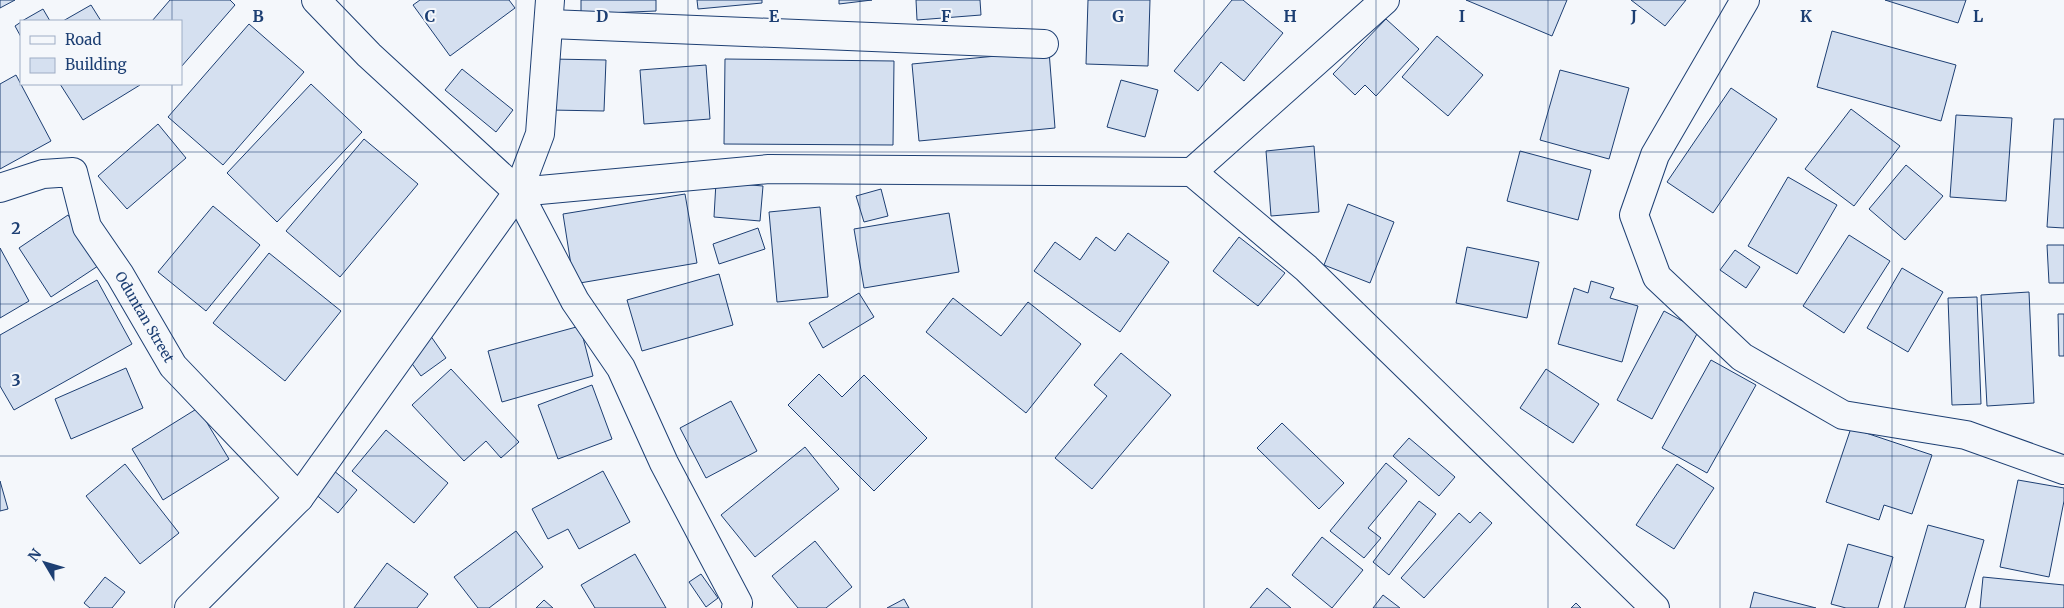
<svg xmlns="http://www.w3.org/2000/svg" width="2064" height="608" viewBox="0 0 2064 608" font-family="Merriweather,serif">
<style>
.building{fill:#d5e0f0;stroke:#1d3f73}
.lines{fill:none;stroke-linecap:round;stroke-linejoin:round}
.street-casing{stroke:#1d3f73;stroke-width:30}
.street{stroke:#f4f7fb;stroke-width:28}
.grid{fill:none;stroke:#1d3f73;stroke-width:1;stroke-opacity:0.55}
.labels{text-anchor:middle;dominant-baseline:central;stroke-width:4;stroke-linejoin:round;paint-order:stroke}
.street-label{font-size:14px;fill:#1d3f73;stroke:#f4f7fb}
.grid-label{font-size:16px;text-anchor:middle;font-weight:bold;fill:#1d3f73;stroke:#f4f7fb;stroke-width:4;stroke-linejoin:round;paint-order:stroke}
</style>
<rect width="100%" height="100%" fill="#f4f7fb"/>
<!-- building -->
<g class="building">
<path d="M 0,0 L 15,0 L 0,8 Z"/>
<path d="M 170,0 L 230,0 L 235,5 L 181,67 L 181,21 L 152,21 Z"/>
<path d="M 420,0 L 509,0 L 515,8 L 450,56 L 413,5 Z"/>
<path d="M 581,0 L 656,0 L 656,11 L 581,14 Z"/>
<path d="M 697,0 L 762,0 L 762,3 L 698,9 Z"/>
<path d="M 839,0 L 872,0 L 839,4 Z"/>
<path d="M 916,0 L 980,0 L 981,15 L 917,20 Z"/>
<path d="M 1088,0 L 1150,0 L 1148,66 L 1086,64 Z"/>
<path d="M 1232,0 L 1243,0 L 1283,33 L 1244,81 L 1221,62 L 1198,91 L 1174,71 Z"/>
<path d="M 1466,0 L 1567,0 L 1552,36 Z"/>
<path d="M 1631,0 L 1686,0 L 1665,26 Z"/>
<path d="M 1885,0 L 1966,0 L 1958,23 Z"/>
<path d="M 91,5 L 101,21 L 63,21 Z"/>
<path d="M 43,9 L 50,21 L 22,21 Z"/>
<path d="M 1386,19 L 1419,49 L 1376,96 L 1365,85 L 1355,95 L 1333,74 Z"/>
<path d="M 21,22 L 21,37 L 15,26 Z"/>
<path d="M 249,24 L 304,72 L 223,165 L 168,117 Z"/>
<path d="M 1832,31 L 1956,65 L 1941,121 L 1817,87 Z"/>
<path d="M 1437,36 L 1483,75 L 1448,116 L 1402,77 Z"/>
<path d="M 1049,51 L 1055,128 L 919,141 L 912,64 Z"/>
<path d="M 551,59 L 606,60 L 604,111 L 550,110 Z"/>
<path d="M 725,59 L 894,61 L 893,145 L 724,144 Z"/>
<path d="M 706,65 L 710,119 L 644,124 L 640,70 Z"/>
<path d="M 462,69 L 513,110 L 496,132 L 445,90 Z"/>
<path d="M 1560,70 L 1629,88 L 1609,159 L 1540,140 Z"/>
<path d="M 16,75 L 51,141 L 0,169 L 0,84 Z"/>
<path d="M 1121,80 L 1158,90 L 1145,137 L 1107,127 Z"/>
<path d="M 60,84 L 139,84 L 140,85 L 83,120 Z"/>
<path d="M 311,84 L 362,132 L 277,222 L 227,173 Z"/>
<path d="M 1731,88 L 1777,119 L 1713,213 L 1667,182 Z"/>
<path d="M 1851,109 L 1900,146 L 1854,206 L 1805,169 Z"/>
<path d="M 1956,115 L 2012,118 L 2006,201 L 1950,197 Z"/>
<path d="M 2054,119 L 2064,119 L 2064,228 L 2047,227 Z"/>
<path d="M 158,124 L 186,158 L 127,209 L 98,176 Z"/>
<path d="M 364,139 L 418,184 L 340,277 L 286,231 Z"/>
<path d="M 1314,146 L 1319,212 L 1271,216 L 1266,151 Z"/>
<path d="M 1520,151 L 1591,170 L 1578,220 L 1507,201 Z"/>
<path d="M 1906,165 L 1943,196 L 1905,240 L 1869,209 Z"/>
<path d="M 1788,177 L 1837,205 L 1797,274 L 1748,246 Z"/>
<path d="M 716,182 L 763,186 L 760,221 L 714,217 Z"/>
<path d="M 881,189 L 888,216 L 864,222 L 856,196 Z"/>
<path d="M 685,194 L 697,263 L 574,284 L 563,214 Z"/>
<path d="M 1348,204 L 1394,222 L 1370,283 L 1324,265 Z"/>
<path d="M 213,206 L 260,245 L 206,311 L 158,272 Z"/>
<path d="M 820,207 L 828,297 L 777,302 L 769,212 Z"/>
<path d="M 949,213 L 959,272 L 864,288 L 854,229 Z"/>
<path d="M 68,215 L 101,264 L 51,297 L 19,248 Z"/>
<path d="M 758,228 L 765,249 L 719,264 L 713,244 Z"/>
<path d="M 1128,233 L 1169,262 L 1120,332 L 1034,271 L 1055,242 L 1080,260 L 1096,237 L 1115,251 Z"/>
<path d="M 1849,235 L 1890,261 L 1844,333 L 1803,306 Z"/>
<path d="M 1239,237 L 1285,273 L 1258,306 L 1213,271 Z"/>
<path d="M 2047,245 L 2064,245 L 2064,283 L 2049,283 Z"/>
<path d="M 1467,247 L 1539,262 L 1527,318 L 1456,303 Z"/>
<path d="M 0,248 L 29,301 L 0,318 Z"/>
<path d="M 1735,250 L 1760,267 L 1746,288 L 1720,270 Z"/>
<path d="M 269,253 L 341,311 L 285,381 L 213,323 Z"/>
<path d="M 1902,268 L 1943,292 L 1908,352 L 1867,328 Z"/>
<path d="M 719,274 L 733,325 L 642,351 L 627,300 Z"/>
<path d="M 97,280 L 132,344 L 14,410 L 0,386 L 0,335 Z"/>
<path d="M 1591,281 L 1614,288 L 1610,298 L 1638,306 L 1622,362 L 1558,344 L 1574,288 L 1588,293 Z"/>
<path d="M 2029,292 L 2034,403 L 1987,406 L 1981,295 Z"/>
<path d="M 859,293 L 874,317 L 823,348 L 809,323 Z"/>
<path d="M 1977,297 L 1981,404 L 1952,405 L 1948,298 Z"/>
<path d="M 953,298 L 1001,336 L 1028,302 L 1081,344 L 1026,413 L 926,332 Z"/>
<path d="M 1664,311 L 1699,330 L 1652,419 L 1617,400 Z"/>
<path d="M 2058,314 L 2064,314 L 2064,356 L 2059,356 Z"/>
<path d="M 580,326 L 593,376 L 502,402 L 488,351 Z"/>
<path d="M 430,335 L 446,358 L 421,376 L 405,354 Z"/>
<path d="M 1121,353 L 1171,395 L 1092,489 L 1055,458 L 1107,396 L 1094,385 Z"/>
<path d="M 1711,360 L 1756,385 L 1707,473 L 1662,448 Z"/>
<path d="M 126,368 L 143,408 L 71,439 L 55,399 Z"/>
<path d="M 451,369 L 519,442 L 501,458 L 486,441 L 464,461 L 412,405 Z"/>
<path d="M 1546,369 L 1599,404 L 1573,443 L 1520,408 Z"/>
<path d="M 819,374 L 842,397 L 864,375 L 927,438 L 874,491 L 788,405 Z"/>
<path d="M 592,385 L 612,439 L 558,459 L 538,405 Z"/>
<path d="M 731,401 L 757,451 L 706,478 L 680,428 Z"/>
<path d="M 198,408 L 229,459 L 163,500 L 132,449 Z"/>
<path d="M 1282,423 L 1344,483 L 1319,509 L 1257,448 Z"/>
<path d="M 1851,428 L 1932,455 L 1912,514 L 1884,505 L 1879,520 L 1826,502 Z"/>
<path d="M 386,430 L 448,483 L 414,523 L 352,471 Z"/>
<path d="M 1409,438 L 1455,477 L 1439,496 L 1393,456 Z"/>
<path d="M 805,447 L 839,489 L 755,557 L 721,515 Z"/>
<path d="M 1386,463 L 1407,481 L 1368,528 L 1381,538 L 1364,558 L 1330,531 Z"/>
<path d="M 125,464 L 179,533 L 140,564 L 86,496 Z"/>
<path d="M 1677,464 L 1714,488 L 1674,549 L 1636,525 Z"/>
<path d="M 327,465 L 357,490 L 338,513 L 308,488 Z"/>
<path d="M 603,471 L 630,522 L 579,549 L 568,529 L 548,539 L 532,509 Z"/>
<path d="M 2018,480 L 2064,488 L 2064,501 L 2049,577 L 2000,567 Z"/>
<path d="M 0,481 L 8,509 L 0,511 Z"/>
<path d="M 1419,501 L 1436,514 L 1389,575 L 1373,562 Z"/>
<path d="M 1480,512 L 1492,523 L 1424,598 L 1401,578 L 1459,513 L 1470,523 Z"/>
<path d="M 1928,525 L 1984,540 L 1965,608 L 1904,608 Z"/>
<path d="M 516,531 L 543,567 L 489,608 L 478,608 L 454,577 Z"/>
<path d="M 1322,537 L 1363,570 L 1332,608 L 1292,575 Z"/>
<path d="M 815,541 L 852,587 L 826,608 L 798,608 L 772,576 Z"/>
<path d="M 1848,544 L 1893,557 L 1878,608 L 1846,608 L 1831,604 Z"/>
<path d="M 635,554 L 666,608 L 595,608 L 581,585 Z"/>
<path d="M 387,563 L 428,594 L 417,608 L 354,608 Z"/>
<path d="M 701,574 L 718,598 L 706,607 L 689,582 Z"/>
<path d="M 105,577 L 125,592 L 112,608 L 90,608 L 84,603 Z"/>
<path d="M 1983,577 L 2064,585 L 2064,608 L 1980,608 Z"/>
<path d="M 1267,588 L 1291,608 L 1250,608 Z"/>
<path d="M 1754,592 L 1816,608 L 1750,608 Z"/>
<path d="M 1383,595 L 1400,608 L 1373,608 Z"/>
<path d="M 904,599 L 909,608 L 887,608 Z"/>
<path d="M 544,600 L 553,608 L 536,608 Z"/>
<path d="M 1576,603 L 1581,608 L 1571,608 Z"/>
</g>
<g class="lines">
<!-- street casing -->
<g class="street-casing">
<g id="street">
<path d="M 316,0 L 369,55 L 518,192 L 575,301 L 621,368 L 664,463 L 738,603 L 736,608"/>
<path d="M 1745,0 L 1655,155 L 1634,215 L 1657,277 L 1742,357 L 1843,415 L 1966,435 L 2064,470"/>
<path d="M 550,24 L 1044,44"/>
<path d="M 1192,172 L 1385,0"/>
<path id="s1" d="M 0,188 L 43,174 L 73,172 L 87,227 L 120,275 L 173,366 L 299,498"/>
<path d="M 518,192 L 540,134 L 550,0"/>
<path d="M 189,608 L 299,498 L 518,192 L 769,169 L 1192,172 L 1306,268 L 1655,608"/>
</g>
</g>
<!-- street -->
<use href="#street" class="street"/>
</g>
<!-- grid -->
<path class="grid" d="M 172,0 L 172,21M 344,0 L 344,608M 516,0 L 516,608M 688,0 L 688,608M 860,0 L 860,608M 1032,0 L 1032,608M 1204,0 L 1204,608M 1376,0 L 1376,608M 1548,0 L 1548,608M 1720,0 L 1720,608M 1892,0 L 1892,608M 172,84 L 172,608M 0,152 L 2064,152M 0,304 L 2064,304M 0,456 L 2064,456"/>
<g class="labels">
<!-- street labels -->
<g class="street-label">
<text stroke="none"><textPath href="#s1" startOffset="239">Oduntan Street</textPath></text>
</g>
</g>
<g class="grid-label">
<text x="258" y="22">B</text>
<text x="430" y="22">C</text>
<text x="602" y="22">D</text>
<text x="774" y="22">E</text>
<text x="946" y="22">F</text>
<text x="1118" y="22">G</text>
<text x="1290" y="22">H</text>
<text x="1462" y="22">I</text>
<text x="1634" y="22">J</text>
<text x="1806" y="22">K</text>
<text x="1978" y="22">L</text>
<text x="16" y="234">2</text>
<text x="16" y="386">3</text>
</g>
<!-- legend -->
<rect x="20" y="20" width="162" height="65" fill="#f4f7fb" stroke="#9eadc5"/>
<rect x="30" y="36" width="25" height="8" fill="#f4f7fb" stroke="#9eadc5"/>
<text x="65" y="45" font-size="15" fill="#1d3f73">Road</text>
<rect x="30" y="58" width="25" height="15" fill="#d5e0f0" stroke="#9eadc5"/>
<text x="65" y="70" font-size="15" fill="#1d3f73">Building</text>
<!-- north arrow -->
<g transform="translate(45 563) rotate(308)" stroke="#f4f7fb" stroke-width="4" paint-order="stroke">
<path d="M0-4L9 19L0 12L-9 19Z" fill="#1d3f73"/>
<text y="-8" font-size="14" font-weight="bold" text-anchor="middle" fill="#1d3f73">N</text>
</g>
</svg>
